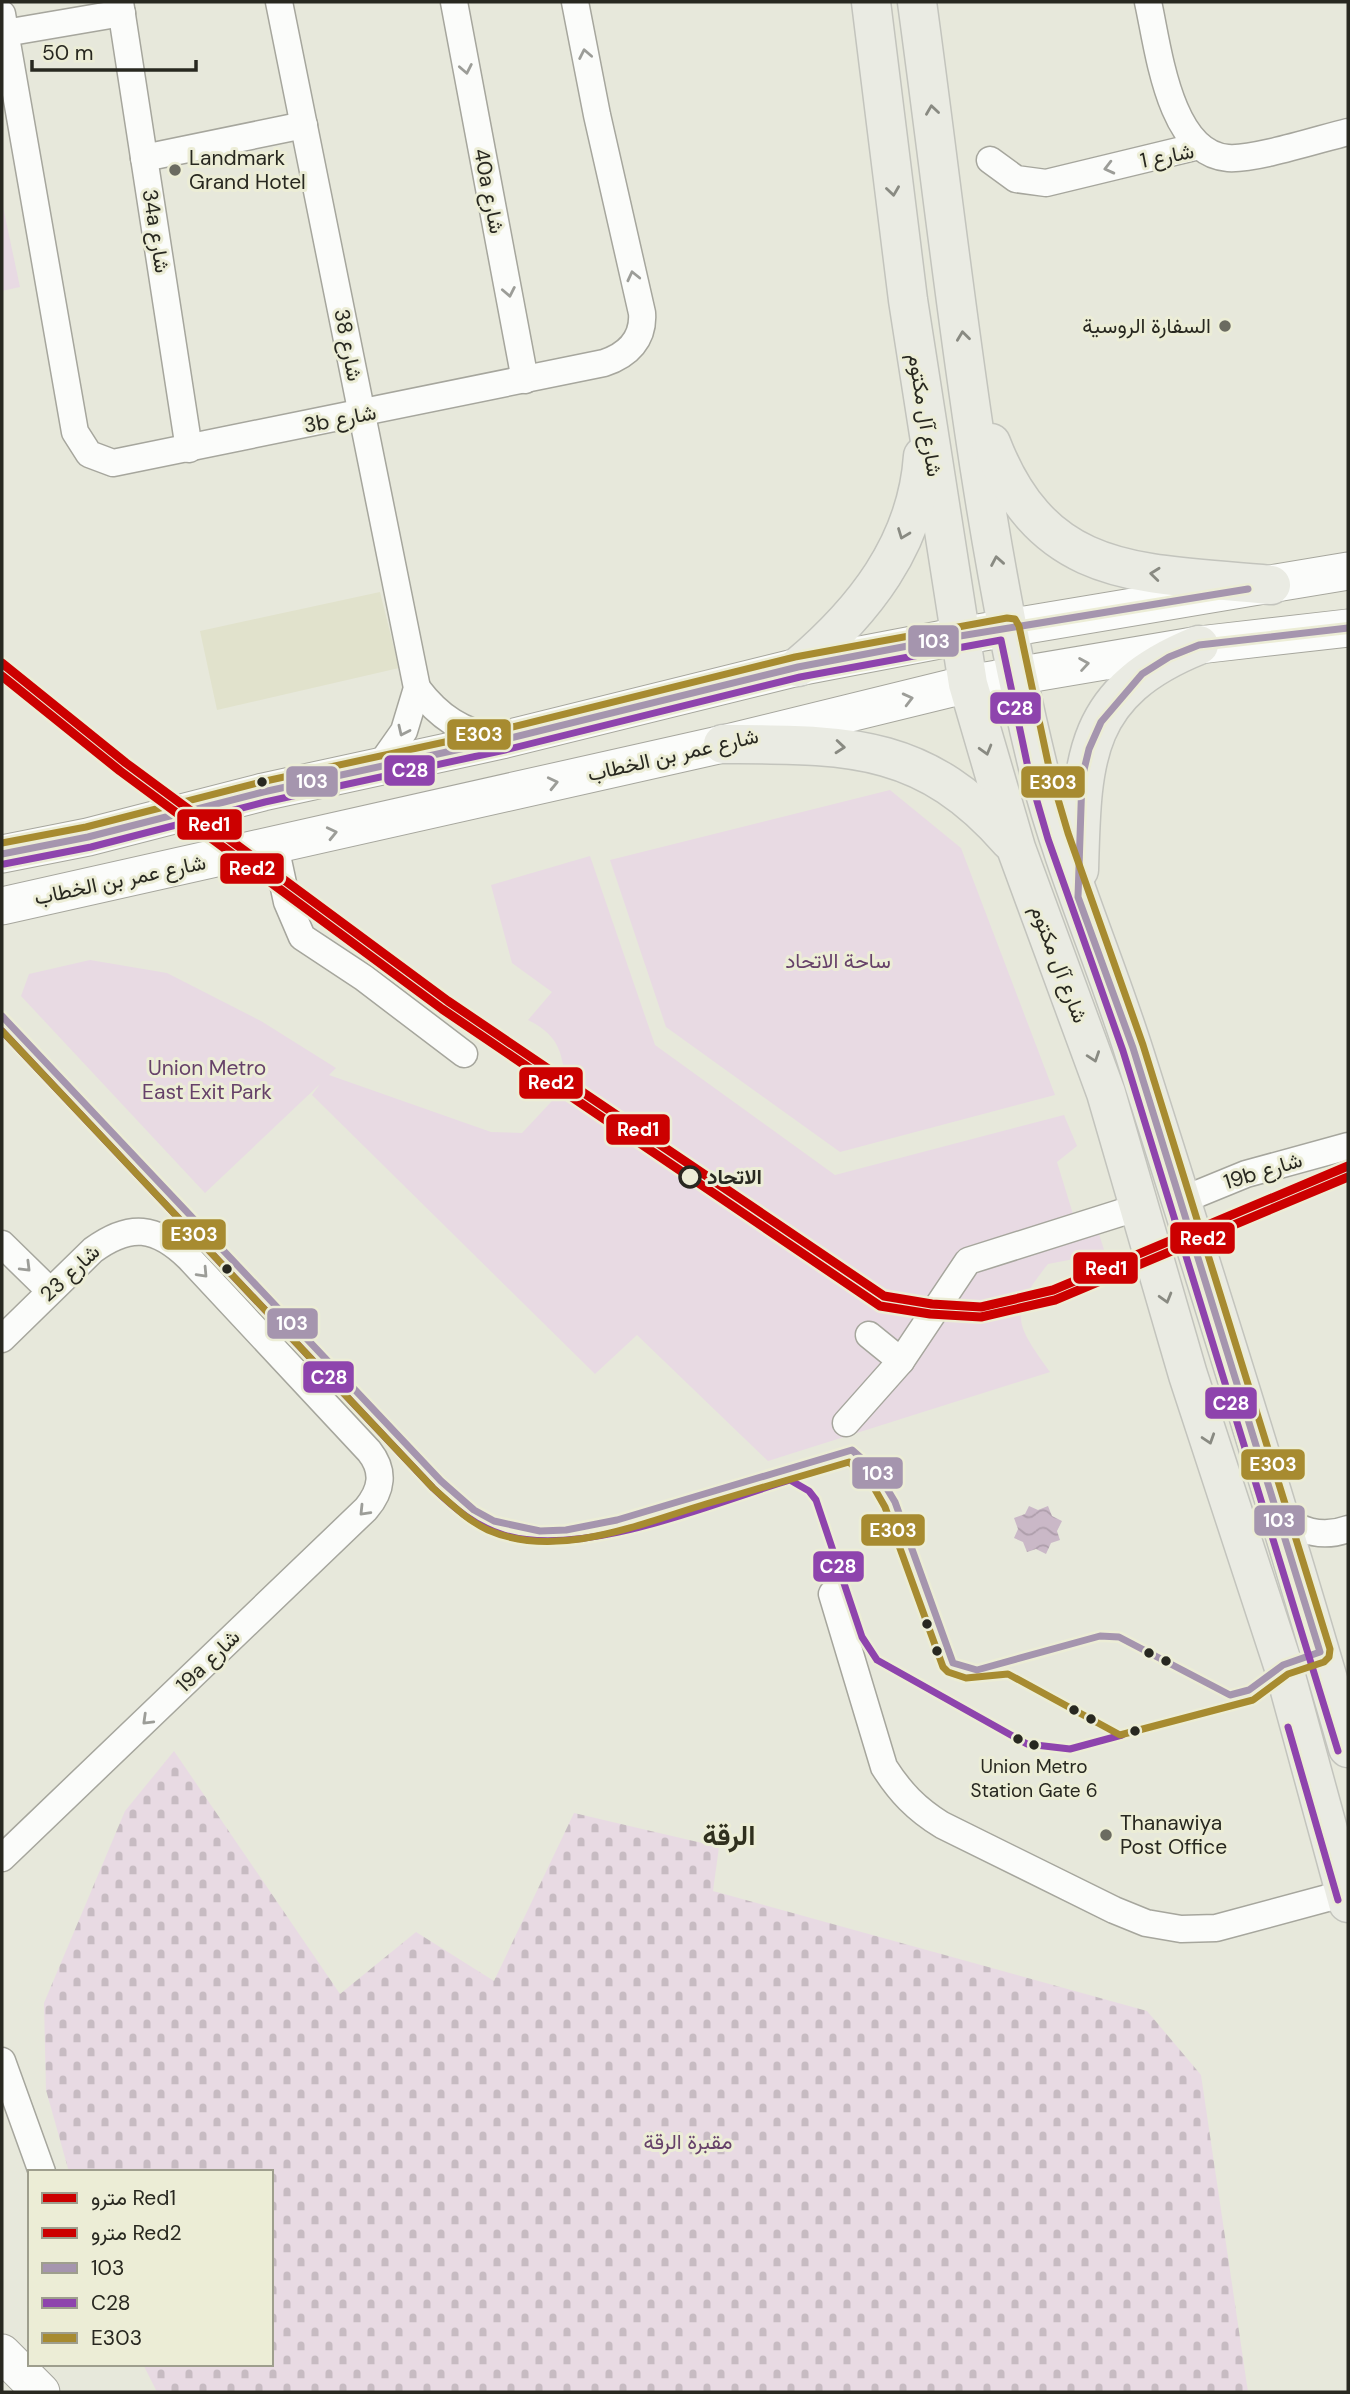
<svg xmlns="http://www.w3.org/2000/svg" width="1350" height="2394" viewBox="0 0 1350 2394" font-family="'DM Sans',Vazirmatn,sans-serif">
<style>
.built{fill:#e1e2cc}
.green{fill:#e8dae3}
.cemetery{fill:url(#cemetery-stones)}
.water{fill:url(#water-waves)}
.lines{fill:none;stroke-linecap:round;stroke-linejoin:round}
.street-casing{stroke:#a6a69d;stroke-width:29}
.secondary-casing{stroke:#a6a69d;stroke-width:39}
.primary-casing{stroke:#c3c4bd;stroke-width:41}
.street{stroke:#fbfcfa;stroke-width:26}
.secondary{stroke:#fbfcfa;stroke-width:37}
.primary{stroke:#eaebe3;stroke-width:38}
.bus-1-casing{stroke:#ecedd6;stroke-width:12}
.bus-2-casing{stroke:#ecedd6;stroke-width:12}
.bus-3-casing{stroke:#ecedd6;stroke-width:12}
.bus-1{stroke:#a595ae;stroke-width:7}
.bus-2{stroke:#8e44ad;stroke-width:7}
.bus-3{stroke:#a78b30;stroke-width:7}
.metro-1-casing{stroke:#ecedd6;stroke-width:14}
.metro-2-casing{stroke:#ecedd6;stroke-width:14}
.metro-1{stroke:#c00;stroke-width:9}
.metro-2{stroke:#c00;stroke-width:9}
.oneway{stroke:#9c9d98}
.oneway2{stroke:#898a82}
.poi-dot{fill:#6b6b61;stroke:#ecedd6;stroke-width:2.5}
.bus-dot{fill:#282820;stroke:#ecedd6;stroke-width:2.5}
.stop-dot{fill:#ecedd6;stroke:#282820;stroke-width:3.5}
.labels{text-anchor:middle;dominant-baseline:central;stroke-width:6;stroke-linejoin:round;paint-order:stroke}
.bus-label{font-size:19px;fill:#282820;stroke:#ecedd6}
.street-label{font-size:21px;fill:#282820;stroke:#ecedd6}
.poi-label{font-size:21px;fill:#282820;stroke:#ecedd6;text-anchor:start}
.park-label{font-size:21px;fill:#664169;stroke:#ecedd6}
.stop-label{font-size:21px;font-weight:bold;fill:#282820;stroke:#ecedd6;text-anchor:start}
.district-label{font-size:28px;font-weight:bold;fill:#30301e;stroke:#ecedd6}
.line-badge{stroke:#ecedd6;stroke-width:2.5}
.badge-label{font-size:19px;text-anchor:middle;font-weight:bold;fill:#fff}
</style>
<defs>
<pattern id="cemetery-stones" width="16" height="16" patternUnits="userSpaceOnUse" patternTransform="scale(1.75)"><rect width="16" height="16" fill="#e8dae3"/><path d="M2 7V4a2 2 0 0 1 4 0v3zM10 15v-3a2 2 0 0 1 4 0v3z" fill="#c7bbc2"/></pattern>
<pattern id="water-waves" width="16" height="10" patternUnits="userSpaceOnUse" patternTransform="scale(1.75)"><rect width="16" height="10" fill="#cab8c7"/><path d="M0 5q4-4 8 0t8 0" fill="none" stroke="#ae9eab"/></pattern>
</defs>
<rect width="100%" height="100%" fill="#e7e8db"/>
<!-- built -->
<path class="built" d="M 380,592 L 399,668 L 217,710 L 200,631 Z"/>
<!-- green -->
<g class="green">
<path d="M 2,202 L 20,287 L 2,291 Z"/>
<path d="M 890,790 L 961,848 L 1055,1095 L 840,1152 L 666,1027 L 610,860 Z"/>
<path d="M 590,856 L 655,1045 L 835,1175 L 1064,1115 L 1077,1146 L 1057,1162 L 1081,1240 L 1099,1234 L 1105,1253 L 1048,1264 C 1008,1314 1015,1323 1050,1372 L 768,1461 L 637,1335 L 595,1374 L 312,1095 L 320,1084 L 205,1193 L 21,996 L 29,974 L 90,960 L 167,973 L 261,1021 L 336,1068 L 329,1075 L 491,1132 L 522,1133 L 566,1086 C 562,1053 560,1036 528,1020 L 552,992 L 512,963 L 491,885 Z"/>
</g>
<!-- cemetery -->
<path class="cemetery" d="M 174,1751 L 340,1994 L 416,1932 L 494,1981 L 574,1813 L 719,1847 L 713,1891 L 1147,2011 L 1201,2075 L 1248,2392 L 157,2392 L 143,2364 L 271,2364 L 271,2172 L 69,2172 L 46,2090 L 44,2003 L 125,1811 Z"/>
<!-- water -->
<path class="water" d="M 1029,1506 L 1038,1510 L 1048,1506 L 1052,1516 L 1062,1521 L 1057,1531 L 1060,1540 L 1051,1543 L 1046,1554 L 1036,1549 L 1027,1552 L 1023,1542 L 1014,1538 L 1018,1529 L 1014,1518 L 1025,1514 Z"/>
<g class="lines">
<!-- street casing -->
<g class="street-casing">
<g id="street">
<path d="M 120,2 L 189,449"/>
<path d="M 279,2 L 417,688 L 404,731 L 378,768"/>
<path d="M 454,2 L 525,380"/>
<path d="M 1148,2 C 1158,46 1169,154 1228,158 C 1255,160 1319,139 1348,132"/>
<path d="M 2,14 L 75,432 L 89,454 L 113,463 L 604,363 C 628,355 644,339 642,313 L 597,115 L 575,2"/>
<path d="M 5,33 L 122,13"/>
<path d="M 144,158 L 304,125"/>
<path d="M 990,160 L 1016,179 L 1046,183 L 1199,146"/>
<path d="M 417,688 C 439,717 462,732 498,739"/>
<path d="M 275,846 L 287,902 L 302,937 L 364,978 L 464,1054"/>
<path d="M 1180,1201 L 1246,1174 L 1348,1146"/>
<path d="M 2,1244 L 50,1291"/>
<path d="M 869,1335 L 901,1361"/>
<path d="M 2,1339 L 93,1250 C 130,1223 156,1226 189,1258 L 369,1451 C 385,1471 382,1490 366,1509 L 2,1858"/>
<path d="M 846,1423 L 901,1361 L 968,1261 L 1139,1207"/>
<path d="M 1277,1513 C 1298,1531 1321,1539 1348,1529"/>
<path d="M 832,1594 L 884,1767 C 900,1792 916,1809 942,1825 L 1114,1910 L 1146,1923 L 1181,1929 L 1216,1928 L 1346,1893"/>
<path d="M 2,2061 L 42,2172"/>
</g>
</g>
<!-- secondary casing -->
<g class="secondary-casing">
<g id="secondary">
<path d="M 2,854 L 88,837 L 263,792 L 502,740 L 798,667 L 960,636 L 1348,571"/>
<path d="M 2,906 L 723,744 L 968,684 L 1199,645 L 1348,628"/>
<path d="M 2,2353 L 41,2392"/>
</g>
</g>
<!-- primary casing -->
<g class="primary-casing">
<g id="primary">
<path d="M 871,2 L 908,300 L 968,684 L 1016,848 L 1106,1093 L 1188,1375 L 1283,1665 L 1348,1903"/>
<path d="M 917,2 C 952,258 977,520 1039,771 C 1064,868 1105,960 1135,1055 C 1208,1285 1281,1516 1348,1748"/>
<path d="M 991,443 C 1045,583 1143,572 1271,585"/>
<path d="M 798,667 C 863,612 917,545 923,456"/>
<path d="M 723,744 C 845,745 923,741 1010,841"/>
<path d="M 1079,870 C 1082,759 1082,692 1199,645"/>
</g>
</g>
<!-- street -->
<use href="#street" class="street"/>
<!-- secondary -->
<use href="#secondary" class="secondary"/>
<!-- primary -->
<use href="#primary" class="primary"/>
<!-- bus-1 casing -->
<g class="bus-1-casing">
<g id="bus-1">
<path d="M 2,854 L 88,837 L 263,792 L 502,740 L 798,667 L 960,636 L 1248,589"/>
<path d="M 2,1016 L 441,1481 L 474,1510 L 494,1521 L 540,1531 L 566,1530 L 617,1520 L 852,1450 L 877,1472 L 895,1502 L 953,1663 L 977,1670 L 1100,1636 L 1119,1637 L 1230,1695 L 1249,1690 L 1283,1665 L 1320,1652 L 1133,1048 L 1078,897 L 1082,778 L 1089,749 L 1101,722 L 1142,674 L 1169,657 L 1199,645 L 1348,628"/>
</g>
</g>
<!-- bus-2 casing -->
<g class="bus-2-casing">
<g id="bus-2">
<path d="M 4,864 L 91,847 L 265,802 L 505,750 L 800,677 L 1001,640 L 1030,777 L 1048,839 L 1123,1051 L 1338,1751"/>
<path d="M 2,1031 L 433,1488 C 454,1508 476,1527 504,1535 C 582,1559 713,1503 790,1480 L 809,1491 L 816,1500 L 862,1637 L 877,1660 L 1027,1744 L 1070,1749 L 1122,1735"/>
<path d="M 1288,1727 L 1338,1900"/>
</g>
</g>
<!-- bus-3 casing -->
<g class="bus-3-casing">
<path id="bus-3" d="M 2,843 L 86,827 L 261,782 L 500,730 L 795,657 L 1007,618 L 1015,619 L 1019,626 L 1050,772 L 1068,833 L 1143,1045 L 1330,1649 L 1329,1657 L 1324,1662 L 1288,1674 L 1253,1700 L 1120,1735 L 1008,1674 L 966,1678 L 948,1672 L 943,1667 L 885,1507 L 869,1479 L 849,1462 C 802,1476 754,1490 706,1504 C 640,1524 557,1560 488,1530 C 467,1520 451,1504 433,1488 L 2,1031"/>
</g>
<!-- bus-1 -->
<use href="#bus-1" class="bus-1"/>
<!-- bus-2 -->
<use href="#bus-2" class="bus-2"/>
<!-- bus-3 -->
<use href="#bus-3" class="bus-3"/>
<!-- metro-1 casing -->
<g class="metro-1-casing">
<path id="metro-1" d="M 2,663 L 126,763 L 448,1001 L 884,1296 L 932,1304 L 981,1307 L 1053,1290 L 1348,1166"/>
</g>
<!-- metro-2 casing -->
<g class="metro-2-casing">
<path id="metro-2" d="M 2,676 L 120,771 L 442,1009 L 880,1306 L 930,1314 L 981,1317 L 1055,1300 L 1348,1177"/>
</g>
<!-- metro-1 -->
<use href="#metro-1" class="metro-1"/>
<!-- metro-2 -->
<use href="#metro-2" class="metro-2"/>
</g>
<!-- one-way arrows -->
<defs><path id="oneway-chevron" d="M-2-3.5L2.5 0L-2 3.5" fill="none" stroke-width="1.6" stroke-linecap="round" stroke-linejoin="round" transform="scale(1.75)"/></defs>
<g class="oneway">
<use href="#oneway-chevron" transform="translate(585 54) rotate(-101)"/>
<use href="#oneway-chevron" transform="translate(466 69) rotate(79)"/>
<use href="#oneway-chevron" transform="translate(1109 168) rotate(166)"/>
<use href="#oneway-chevron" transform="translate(633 276) rotate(-103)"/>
<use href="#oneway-chevron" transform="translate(509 292) rotate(79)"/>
<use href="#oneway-chevron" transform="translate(1084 664) rotate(-9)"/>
<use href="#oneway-chevron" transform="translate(908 699) rotate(-14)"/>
<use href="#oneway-chevron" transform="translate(403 731) rotate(115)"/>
<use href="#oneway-chevron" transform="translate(553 783) rotate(-13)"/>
<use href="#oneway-chevron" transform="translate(332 833) rotate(-13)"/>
<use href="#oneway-chevron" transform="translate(26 1267) rotate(45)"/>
<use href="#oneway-chevron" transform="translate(203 1273) rotate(47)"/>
<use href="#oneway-chevron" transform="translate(364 1511) rotate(134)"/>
<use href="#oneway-chevron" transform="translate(147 1720) rotate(136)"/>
</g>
<g class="oneway2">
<use href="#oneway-chevron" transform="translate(932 110) rotate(-98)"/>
<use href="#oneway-chevron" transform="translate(893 191) rotate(82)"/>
<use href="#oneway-chevron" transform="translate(963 336) rotate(-97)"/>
<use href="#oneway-chevron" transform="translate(903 534) rotate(111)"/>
<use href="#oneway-chevron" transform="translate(997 561) rotate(-100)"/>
<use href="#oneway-chevron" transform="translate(1155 574) rotate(-174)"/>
<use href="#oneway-chevron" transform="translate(840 747) rotate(5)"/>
<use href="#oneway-chevron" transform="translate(986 750) rotate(74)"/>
<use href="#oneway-chevron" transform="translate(1094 1057) rotate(71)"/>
<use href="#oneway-chevron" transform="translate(1166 1298) rotate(74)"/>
<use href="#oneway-chevron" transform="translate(1209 1439) rotate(72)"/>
</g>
<!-- markers -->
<g class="poi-dot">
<circle cx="175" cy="170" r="7"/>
<circle cx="1225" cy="326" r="7"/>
<circle cx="1106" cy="1835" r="7"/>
</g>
<g class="bus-dot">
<circle cx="262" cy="782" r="6"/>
<circle cx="227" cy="1269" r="6"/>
<circle cx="927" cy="1624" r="6"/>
<circle cx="937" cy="1651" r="6"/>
<circle cx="1149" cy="1653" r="6"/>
<circle cx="1166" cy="1661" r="6"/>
<circle cx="1074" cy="1710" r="6"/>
<circle cx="1091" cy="1719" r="6"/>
<circle cx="1135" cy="1731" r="6"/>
<circle cx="1018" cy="1739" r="6"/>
<circle cx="1034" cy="1745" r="6"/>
</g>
<circle class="stop-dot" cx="690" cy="1177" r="10"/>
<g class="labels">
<!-- bus labels -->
<g class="bus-label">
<text x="1034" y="1766">Union Metro<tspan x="1034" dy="24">Station Gate 6</tspan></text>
</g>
<!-- street labels -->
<g class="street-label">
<text transform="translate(1167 156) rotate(-11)">شارع 1</text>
<text transform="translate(489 191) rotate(79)">40a شارع</text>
<text transform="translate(156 231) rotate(81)">34a شارع</text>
<text transform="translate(348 345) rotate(79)">شارع 38</text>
<text transform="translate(925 415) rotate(81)">شارع آل مكتوم</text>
<text transform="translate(340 419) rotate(-11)">3b شارع</text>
<text transform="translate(673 755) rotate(-13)">شارع عمر بن الخطاب</text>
<text transform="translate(120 880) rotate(-12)">شارع عمر بن الخطاب</text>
<text transform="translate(1059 964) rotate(69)">شارع آل مكتوم</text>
<text transform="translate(1263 1171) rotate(-17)">19b شارع</text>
<text transform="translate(70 1273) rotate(-43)">شارع 23</text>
<text transform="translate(208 1661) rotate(-44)">19a شارع</text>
</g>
<!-- poi labels -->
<g class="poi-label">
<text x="189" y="158">Landmark<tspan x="189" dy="24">Grand Hotel</tspan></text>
<text x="1211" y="326" text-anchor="end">السفارة الروسية</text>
<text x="1120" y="1823">Thanawiya<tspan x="1120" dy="24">Post Office</tspan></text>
</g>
<!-- park labels -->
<g class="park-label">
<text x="838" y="961">ساحة الاتحاد</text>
<text x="207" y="1068">Union Metro<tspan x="207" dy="24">East Exit Park</tspan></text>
<text x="688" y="2142">مقبرة الرقة</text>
</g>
<!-- stop labels -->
<g class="stop-label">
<text x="707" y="1177">الاتحاد</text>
</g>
<!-- district labels -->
<g class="district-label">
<text x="729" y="1835">الرقة</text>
</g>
</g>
<g class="line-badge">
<rect x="907" y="624" width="53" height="34" rx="7" fill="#a595ae"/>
<rect x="989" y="691" width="53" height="34" rx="7" fill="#8e44ad"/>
<rect x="446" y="718" width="66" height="33" rx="7" fill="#a78b30"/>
<rect x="383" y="754" width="53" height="33" rx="7" fill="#8e44ad"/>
<rect x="285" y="765" width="54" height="33" rx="7" fill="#a595ae"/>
<rect x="1020" y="765" width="66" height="34" rx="7" fill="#a78b30"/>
<rect x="176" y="808" width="67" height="33" rx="7" fill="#c00"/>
<rect x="219" y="852" width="66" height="33" rx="7" fill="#c00"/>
<rect x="518" y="1066" width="66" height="34" rx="7" fill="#c00"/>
<rect x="605" y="1113" width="66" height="33" rx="7" fill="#c00"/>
<rect x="161" y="1218" width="66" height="33" rx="7" fill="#a78b30"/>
<rect x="1169" y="1221" width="67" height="34" rx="7" fill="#c00"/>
<rect x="1072" y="1251" width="67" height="34" rx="7" fill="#c00"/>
<rect x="266" y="1307" width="53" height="33" rx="7" fill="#a595ae"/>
<rect x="302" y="1360" width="53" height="34" rx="7" fill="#8e44ad"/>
<rect x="1204" y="1386" width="54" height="34" rx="7" fill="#8e44ad"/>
<rect x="1240" y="1448" width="66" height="33" rx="7" fill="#a78b30"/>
<rect x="851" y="1456" width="53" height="34" rx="7" fill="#a595ae"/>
<rect x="1253" y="1504" width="53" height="33" rx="7" fill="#a595ae"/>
<rect x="860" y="1513" width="66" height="34" rx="7" fill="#a78b30"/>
<rect x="812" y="1550" width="53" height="33" rx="7" fill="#8e44ad"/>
</g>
<g class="badge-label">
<text x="934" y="648">103</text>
<text x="1015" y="715">C28</text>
<text x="479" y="741">E303</text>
<text x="410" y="777">C28</text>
<text x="312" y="788">103</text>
<text x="1053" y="789">E303</text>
<text x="209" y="831">Red1</text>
<text x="252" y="875">Red2</text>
<text x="551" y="1089">Red2</text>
<text x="638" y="1136">Red1</text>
<text x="194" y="1241">E303</text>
<text x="1203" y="1245">Red2</text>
<text x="1106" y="1275">Red1</text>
<text x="292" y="1330">103</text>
<text x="329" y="1384">C28</text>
<text x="1231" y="1410">C28</text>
<text x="1273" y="1471">E303</text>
<text x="878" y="1480">103</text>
<text x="1279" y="1527">103</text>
<text x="893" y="1537">E303</text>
<text x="838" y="1573">C28</text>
</g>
<!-- border -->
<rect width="1350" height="2394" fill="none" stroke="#282820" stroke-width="7"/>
<!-- legend -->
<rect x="28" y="2170" width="245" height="196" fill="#ecedd6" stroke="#9e9e8d" stroke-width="2"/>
<rect x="42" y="2193" width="35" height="10" fill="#cc0000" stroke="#9e9e8d" stroke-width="2"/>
<text x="91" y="2205" font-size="21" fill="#282820">مترو Red1</text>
<rect x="42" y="2228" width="35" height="10" fill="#cc0000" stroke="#9e9e8d" stroke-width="2"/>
<text x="91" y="2240" font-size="21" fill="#282820">مترو Red2</text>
<rect x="42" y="2263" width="35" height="10" fill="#a595ae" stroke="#9e9e8d" stroke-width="2"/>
<text x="91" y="2275" font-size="21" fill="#282820">103</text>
<rect x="42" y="2298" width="35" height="10" fill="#8e44ad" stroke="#9e9e8d" stroke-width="2"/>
<text x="91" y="2310" font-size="21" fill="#282820">C28</text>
<rect x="42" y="2333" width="35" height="10" fill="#a78b30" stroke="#9e9e8d" stroke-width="2"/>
<text x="91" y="2345" font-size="21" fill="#282820">E303</text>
<!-- scale -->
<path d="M32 60v10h164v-10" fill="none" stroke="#282820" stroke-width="3.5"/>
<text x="42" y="60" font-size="21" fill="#282820" stroke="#ecedd6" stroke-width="5" paint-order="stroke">50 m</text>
</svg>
